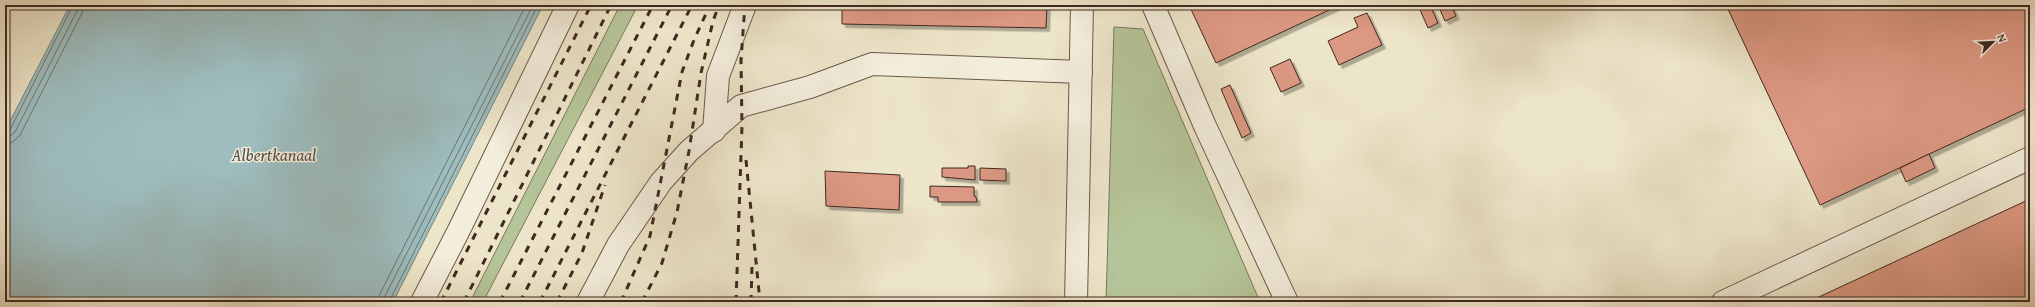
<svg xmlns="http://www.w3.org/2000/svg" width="2035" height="307" viewBox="0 0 2035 307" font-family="'Gentium Book Plus',serif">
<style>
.green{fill:#b5c599;stroke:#7a775d}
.water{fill:#9dbdbf;stroke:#788280}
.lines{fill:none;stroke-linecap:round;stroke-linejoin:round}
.shore{stroke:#6e7370;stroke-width:1}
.building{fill:#dc9882;stroke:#402921;filter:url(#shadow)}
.minor-casing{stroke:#6b584b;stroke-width:24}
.minor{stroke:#f3eedc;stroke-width:22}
.rail{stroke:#402921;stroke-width:3;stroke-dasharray:7 7;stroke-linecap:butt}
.labels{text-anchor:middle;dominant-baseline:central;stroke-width:3;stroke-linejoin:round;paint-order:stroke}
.water-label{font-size:17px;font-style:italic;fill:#574e48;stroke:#f3eedc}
</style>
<defs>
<filter id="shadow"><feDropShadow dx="3.5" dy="3.5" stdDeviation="0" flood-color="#0004"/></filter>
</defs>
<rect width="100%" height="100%" fill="#ede5c9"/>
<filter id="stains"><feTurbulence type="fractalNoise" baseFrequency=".005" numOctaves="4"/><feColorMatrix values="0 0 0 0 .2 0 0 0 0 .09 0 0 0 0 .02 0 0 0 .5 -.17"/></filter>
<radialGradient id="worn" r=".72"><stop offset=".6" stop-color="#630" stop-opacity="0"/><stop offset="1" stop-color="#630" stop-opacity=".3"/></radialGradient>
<!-- green -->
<g class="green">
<path d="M 620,5 L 638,5 L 483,302 L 470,302 Z"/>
<path d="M 1114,27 L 1143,29 L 1260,302 L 1106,302 Z"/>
</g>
<!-- water -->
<path class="water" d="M 70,5 L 543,5 L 393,302 L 5,302 L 5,131 Z"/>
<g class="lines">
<!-- shore -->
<g class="shore">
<path d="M 5,132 L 10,130 L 73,5"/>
<path d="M 5,137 L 10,136 L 15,132 L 77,11 L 78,5"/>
<path d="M 5,143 L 13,142 L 20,135 L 82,13 L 84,5"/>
<path d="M 378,302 L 380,294 L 526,5"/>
<path d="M 384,302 L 385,296 L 533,5"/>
<path d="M 389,302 L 538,5"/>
</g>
</g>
<!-- building -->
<g class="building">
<path d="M 842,5 L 1047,5 L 1046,28 L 842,24 Z"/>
<path d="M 1189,5 L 1340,5 L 1216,63 Z"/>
<path d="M 1418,5 L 1430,5 L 1438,23 L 1428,28 Z"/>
<path d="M 1438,5 L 1451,5 L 1456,16 L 1445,21 Z"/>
<path d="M 1726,5 L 2030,5 L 2030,107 L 1820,205 Z"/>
<path d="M 1367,13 L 1382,45 L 1339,65 L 1328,41 L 1358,27 L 1354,18 Z"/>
<path d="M 1290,59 L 1301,83 L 1281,92 L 1270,68 Z"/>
<path d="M 1230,85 L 1251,133 L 1242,138 L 1221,89 Z"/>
<path d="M 1929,154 L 1935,168 L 1906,182 L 1900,168 Z"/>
<path d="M 968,166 L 975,166 L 975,180 L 942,177 L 942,168 L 968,168 Z"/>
<path d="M 980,168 L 1006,169 L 1006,181 L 980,180 Z"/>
<path d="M 825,171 L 900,175 L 899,210 L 826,206 Z"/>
<path d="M 930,186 L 974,187 L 974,196 L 976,197 L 977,202 L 938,202 L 938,197 L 930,197 Z"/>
<path d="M 2030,199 L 2030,302 L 1808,302 Z"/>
</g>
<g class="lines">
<!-- minor casing -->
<g class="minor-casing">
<g id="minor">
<path d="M 1153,5 L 1205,126 L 1287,302"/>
<path d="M 714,131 L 718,76 L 745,5"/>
<path d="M 422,302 L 459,230 L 568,5"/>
<path d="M 588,302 L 618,245 L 661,182 L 689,151 L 741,106 L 810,87 L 872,64 L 1081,72"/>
<path d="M 1076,302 L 1082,5"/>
<path d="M 1723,302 L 2030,158"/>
</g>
</g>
<!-- minor -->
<use href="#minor" class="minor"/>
<!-- rail -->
<g class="rail">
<path d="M 746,160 L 760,302"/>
<path d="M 441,302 L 591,5"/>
<path d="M 464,302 L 611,5"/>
<path d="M 500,302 L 653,5"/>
<path d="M 520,302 L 672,5"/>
<path d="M 540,302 L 692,5"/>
<path d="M 557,302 L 582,253 L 605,185"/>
<path d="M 621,302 L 650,236 L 682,72 L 694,40 L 710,5"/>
<path d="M 642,302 L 662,263 L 677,212 L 689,151 L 701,73 L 713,21 L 719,5"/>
<path d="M 736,302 L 742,126 L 741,60 L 745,5"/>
<path d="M 751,302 L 752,266"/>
</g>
</g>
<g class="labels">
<!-- water labels -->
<g class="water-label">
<text x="274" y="154">Albertkanaal</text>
</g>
</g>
<!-- margin -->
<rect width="2035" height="307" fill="none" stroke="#ede5c9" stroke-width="20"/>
<rect x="6" y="6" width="2023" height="295" fill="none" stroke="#402921" stroke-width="2"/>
<rect x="10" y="10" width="2015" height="287" fill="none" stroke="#402921"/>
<!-- north arrow -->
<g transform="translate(1993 42) rotate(66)" stroke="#f3eedc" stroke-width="3" paint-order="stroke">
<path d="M0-3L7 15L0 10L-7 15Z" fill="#402921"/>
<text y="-6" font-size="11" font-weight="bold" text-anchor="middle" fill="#402921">N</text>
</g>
<rect width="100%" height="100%" filter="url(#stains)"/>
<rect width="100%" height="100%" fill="url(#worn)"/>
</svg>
